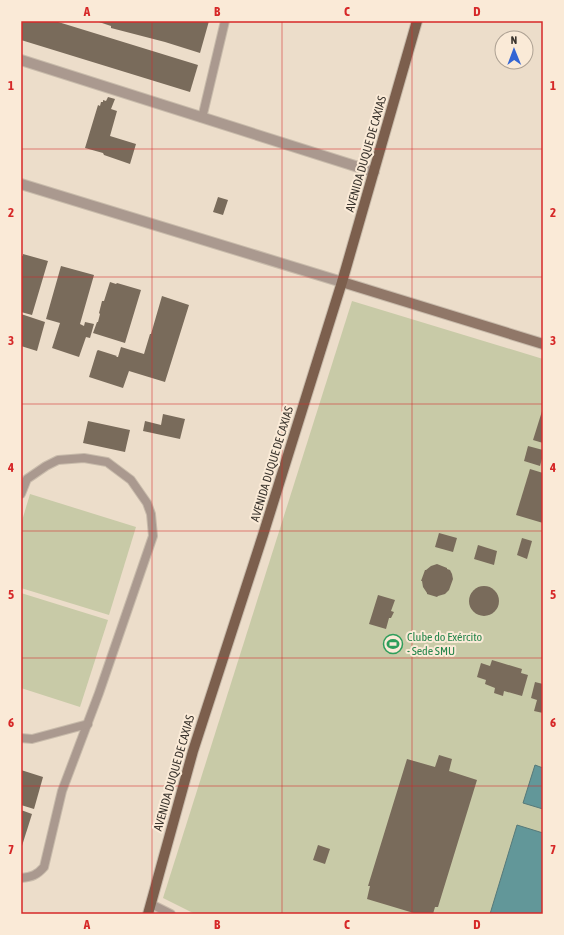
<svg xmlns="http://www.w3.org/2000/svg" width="564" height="935" font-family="'Asap Condensed',sans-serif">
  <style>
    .green { fill: #c8caa7 }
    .water { fill: #629799; stroke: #567979 }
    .building { fill: #796b5b }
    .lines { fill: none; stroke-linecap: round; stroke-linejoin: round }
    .lane-casing { stroke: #c8bbab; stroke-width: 10 }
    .street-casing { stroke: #c8bbab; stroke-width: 12 }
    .secondary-casing { stroke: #c8bbab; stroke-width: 12 }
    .primary-casing { stroke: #c8bbab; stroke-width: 12 }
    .lane { stroke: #aa998f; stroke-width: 8 }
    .street { stroke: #aa998f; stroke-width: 10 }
    .secondary { stroke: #907768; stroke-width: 10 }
    .primary { stroke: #7c5f4d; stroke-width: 10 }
    .grid { fill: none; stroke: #d62828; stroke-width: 1; stroke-opacity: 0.55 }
    .labels { text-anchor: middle; stroke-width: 4; stroke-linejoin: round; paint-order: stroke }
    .street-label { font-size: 12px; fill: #3a342d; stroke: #faead7 }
    .leisure-label { font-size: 12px; fill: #27864d; stroke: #faead7; text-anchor: start }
    .neatline { fill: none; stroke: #d62828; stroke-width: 1.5 }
    .grid-label { font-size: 13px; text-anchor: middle; font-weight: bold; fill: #d62828 }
  </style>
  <rect width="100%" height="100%" fill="#ecddca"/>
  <g class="green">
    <path d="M 352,301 L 543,359 L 543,914 L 195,914 L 163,898 Z"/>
    <path d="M 30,494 L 136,527 L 109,615 L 21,588 L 21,524 Z"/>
    <path d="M 21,593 L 108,620 L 80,707 L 21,688 Z"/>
  </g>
  <g class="water">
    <path d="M 535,765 L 543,768 L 543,809 L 523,803 Z"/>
    <path d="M 517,825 L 543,833 L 543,914 L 490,914 Z"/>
  </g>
  <g class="building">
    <path d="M 21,21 L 55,21 L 198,65 L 190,92 L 21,40 Z"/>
    <path d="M 96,21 L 209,21 L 200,53 L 165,42 L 111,28 L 111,26 Z"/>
    <path d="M 108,97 L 115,99 L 111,109 L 117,111 L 110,136 L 136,144 L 130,164 L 104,155 L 103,153 L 85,148 L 98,105 L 100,106 L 101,102 L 103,102 L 103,100 L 106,101 Z"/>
    <path d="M 218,197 L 228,200 L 223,215 L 213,212 Z"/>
    <path d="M 23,254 L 48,261 L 32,315 L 21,312 L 21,255 L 23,256 Z"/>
    <path d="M 61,266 L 94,275 L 80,324 L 84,326 L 85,322 L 94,324 L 90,338 L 86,337 L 79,357 L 52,348 L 60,323 L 46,319 Z"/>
    <path d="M 110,282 L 116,284 L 117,283 L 141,290 L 125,343 L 93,333 L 97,322 L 98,322 L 100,314 L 99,313 L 102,301 L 104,301 Z"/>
    <path d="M 162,296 L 189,305 L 165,382 L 129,371 L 123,388 L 89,377 L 97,351 L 98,350 L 117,356 L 116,357 L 118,357 L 121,347 L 144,354 L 150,334 L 151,334 Z"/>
    <path d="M 21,314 L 45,322 L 37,351 L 21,346 Z"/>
    <path d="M 543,408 L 543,443 L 533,440 Z"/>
    <path d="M 163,414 L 185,419 L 180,439 L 143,431 L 145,421 L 161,425 Z"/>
    <path d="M 88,421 L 130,430 L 125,452 L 83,443 Z"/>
    <path d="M 528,446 L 543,450 L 543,455 L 540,466 L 524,461 Z"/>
    <path d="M 530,469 L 543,473 L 543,523 L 516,515 Z"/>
    <path d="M 439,533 L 457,538 L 453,552 L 435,547 Z"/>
    <path d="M 522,538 L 532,541 L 527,559 L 517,555 Z"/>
    <path d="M 478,545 L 497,551 L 494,565 L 474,559 Z"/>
    <path d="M 437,564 L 447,568 L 447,569 L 450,570 L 452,574 L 453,579 L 449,590 L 445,594 L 438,596 L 437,597 L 427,594 L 427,593 L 423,587 L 422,581 L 421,581 L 425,570 L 426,570 L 431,566 Z"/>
    <circle cx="484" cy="601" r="15"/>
    <path d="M 378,595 L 395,600 L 391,611 L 394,612 L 391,618 L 389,618 L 386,629 L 369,624 Z"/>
    <path d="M 492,660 L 522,669 L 521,673 L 528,675 L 522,696 L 504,691 L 503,696 L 494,693 L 495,688 L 485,684 L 486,680 L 477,677 L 481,663 L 490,666 Z"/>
    <path d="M 535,682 L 543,684 L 543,713 L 534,711 L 537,700 L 531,698 Z"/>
    <path d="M 439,755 L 452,759 L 449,771 L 477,780 L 438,907 L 435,907 L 433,914 L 417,914 L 367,899 L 370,886 L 368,886 L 407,759 L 435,767 Z"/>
    <path d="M 21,770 L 43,777 L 34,809 L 21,805 Z"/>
    <path d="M 21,810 L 32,814 L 21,849 Z"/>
    <path d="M 318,845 L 330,849 L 325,864 L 313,860 Z"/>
  </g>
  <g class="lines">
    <g class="lane-casing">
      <g id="lane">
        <path d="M 202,118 L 225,21"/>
        <path d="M 21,494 L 27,479 L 46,466 L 58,460 L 84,458 L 107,462 L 131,480 L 147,503 L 151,514 L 153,536 L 99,693 L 62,791 L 44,867 C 37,875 32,877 21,878"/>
        <path d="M 21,738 L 32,739 L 88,724"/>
        <path d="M 151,904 L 171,914"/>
      </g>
    </g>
    <g class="street-casing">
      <g id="street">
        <path d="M 21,60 L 374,172"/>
        <path d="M 21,184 L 342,282"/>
      </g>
    </g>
    <g class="secondary-casing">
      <path id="secondary" d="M 342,282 L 543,344"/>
    </g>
    <g class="primary-casing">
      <path id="primary" d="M 148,914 L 193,751 L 263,535 L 342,282 L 417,21"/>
    </g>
    <use href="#lane" class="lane"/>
    <use href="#street" class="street"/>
    <use href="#secondary" class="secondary"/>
    <use href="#primary" class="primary"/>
  </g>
  <path class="grid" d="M 152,21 L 152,914M 282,21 L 282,914M 412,21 L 412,914M 21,149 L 543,149M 21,277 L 543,277M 21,404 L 543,404M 21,531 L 543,531M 21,658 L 543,658M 21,786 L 543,786"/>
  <defs>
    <g id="stadium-ring" transform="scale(1)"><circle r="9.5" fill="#faead7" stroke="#2e9e5b" stroke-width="1.5"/><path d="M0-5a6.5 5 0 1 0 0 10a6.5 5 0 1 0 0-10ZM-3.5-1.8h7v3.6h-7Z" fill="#2e9e5b"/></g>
  </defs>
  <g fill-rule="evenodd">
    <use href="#stadium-ring" x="393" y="644"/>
  </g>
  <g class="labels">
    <g class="street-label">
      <text transform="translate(366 154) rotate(-74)" y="4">AVENIDA DUQUE DE CAXIAS</text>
      <text transform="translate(272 464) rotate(-73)" y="4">AVENIDA DUQUE DE CAXIAS</text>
      <text transform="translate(174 773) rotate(-74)" y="4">AVENIDA DUQUE DE CAXIAS</text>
    </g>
    <g class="leisure-label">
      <text x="407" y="641">Clube do Exército<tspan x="407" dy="14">- Sede SMU</tspan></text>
    </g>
  </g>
  <rect width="564" height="935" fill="none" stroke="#faead7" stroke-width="44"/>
  <g transform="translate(514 50) rotate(359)"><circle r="19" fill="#faead7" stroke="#ada193"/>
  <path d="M0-3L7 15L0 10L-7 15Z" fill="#3365d4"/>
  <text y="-6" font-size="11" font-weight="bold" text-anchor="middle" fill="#3a342d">N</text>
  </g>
  <rect x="22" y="22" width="520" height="891" class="neatline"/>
  <g class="grid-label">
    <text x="87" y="16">A</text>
    <text x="217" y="16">B</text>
    <text x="347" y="16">C</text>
    <text x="477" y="16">D</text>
    <text x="11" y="90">1</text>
    <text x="553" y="90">1</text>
    <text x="11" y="217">2</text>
    <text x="553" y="217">2</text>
    <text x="11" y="345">3</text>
    <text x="553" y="345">3</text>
    <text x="11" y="472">4</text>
    <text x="553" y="472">4</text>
    <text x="11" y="599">5</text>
    <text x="553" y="599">5</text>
    <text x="11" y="727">6</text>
    <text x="553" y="727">6</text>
    <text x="11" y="854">7</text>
    <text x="553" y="854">7</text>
    <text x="87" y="929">A</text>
    <text x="217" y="929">B</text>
    <text x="347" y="929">C</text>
    <text x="477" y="929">D</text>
  </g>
</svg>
